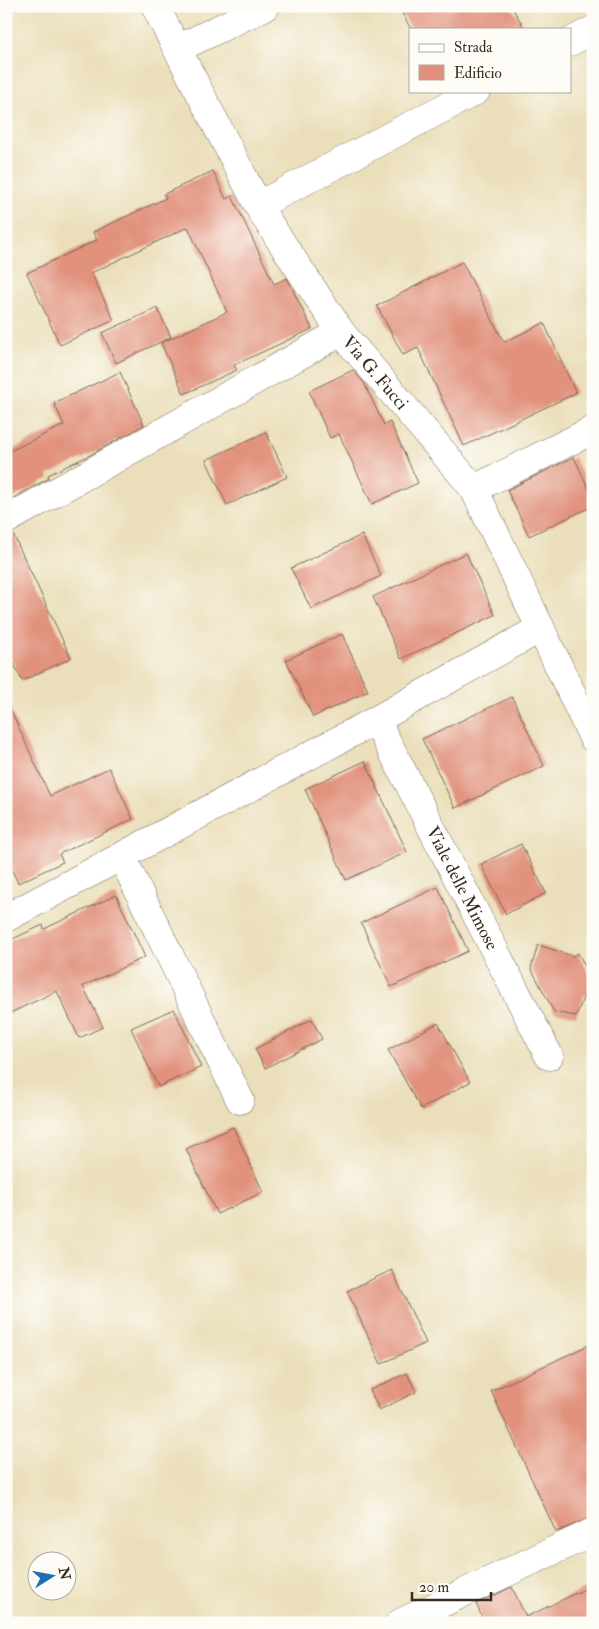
<svg xmlns="http://www.w3.org/2000/svg" width="599" height="1629" font-family="'IM FELL Double Pica',serif">
  <style>
    .building { fill: #e1917b }
    .lines { fill: none; stroke-linecap: round; stroke-linejoin: round }
    .minor-casing { stroke: #796955; stroke-width: 29 }
    .minor { stroke: #fff; stroke-width: 28 }
    .labels { text-anchor: middle; stroke-width: 5; stroke-linejoin: round; paint-order: stroke }
    .street-label { font-size: 18px; fill: #3b2a1e; stroke: #fdfcf7 }
  </style>
  <rect width="100%" height="100%" fill="#fdfcf7"/>
  <filter id="ink" filterUnits="userSpaceOnUse"><feTurbulence type="fractalNoise" baseFrequency=".02" numOctaves="2"/><feDisplacementMap in="SourceGraphic" scale="10" xChannelSelector="R" yChannelSelector="G"/><feConvolveMatrix kernelMatrix="1 2 1 2 8 2 1 2 1" color-interpolation-filters="sRGB"/></filter>
  <filter id="wash" filterUnits="userSpaceOnUse"><feTurbulence type="fractalNoise" baseFrequency=".0096" numOctaves="4" result="noise"/><feDisplacementMap in="SourceGraphic" scale="20" xChannelSelector="R" yChannelSelector="G"/><feGaussianBlur stdDeviation="1.12" result="paint"/><feColorMatrix in="noise" values="0 0 0 0 0 0 0 0 0 0 0 0 0 0 0 0 0 1.4 0 .05"/><feComposite in="paint" operator="in"/></filter>
  <g filter="url(#wash)">
    <rect width="100%" height="100%" fill="#ebdfbb"/>
    <g id="blocks">
      <g class="building">
        <path d="M 398,6 L 511,6 L 525,29 L 411,29 Z"/>
        <path d="M 213,171 L 226,199 L 232,196 L 274,284 L 287,278 L 312,329 L 234,365 L 237,370 L 184,394 L 161,343 L 227,312 L 188,227 L 91,273 L 114,320 L 60,345 L 27,273 L 97,240 L 93,232 L 166,198 L 164,194 Z"/>
        <path d="M 462,262 L 504,342 L 544,323 L 576,393 L 464,446 L 418,348 L 403,355 L 377,306 Z"/>
        <path d="M 157,308 L 171,337 L 116,363 L 102,333 Z"/>
        <path d="M 353,370 L 364,383 L 384,425 L 390,422 L 418,483 L 372,504 L 339,434 L 330,438 L 309,391 Z"/>
        <path d="M 120,372 L 144,425 L 90,455 L 48,475 L 49,478 L 6,502 L 6,453 L 64,425 L 54,403 Z"/>
        <path d="M 266,432 L 287,477 L 227,505 L 206,460 Z"/>
        <path d="M 574,457 L 593,498 L 593,506 L 529,536 L 507,490 Z"/>
        <path d="M 13,534 L 71,658 L 22,681 L 6,647 L 6,536 Z"/>
        <path d="M 362,535 L 381,576 L 311,609 L 291,568 Z"/>
        <path d="M 466,553 L 495,615 L 401,659 L 373,597 Z"/>
        <path d="M 342,634 L 368,691 L 313,717 L 286,660 Z"/>
        <path d="M 512,697 L 544,766 L 455,808 L 422,739 Z"/>
        <path d="M 6,700 L 50,796 L 109,768 L 133,819 L 59,854 L 63,862 L 18,883 L 6,858 Z"/>
        <path d="M 365,761 L 407,852 L 346,880 L 305,789 Z"/>
        <path d="M 521,844 L 546,893 L 506,914 L 481,864 Z"/>
        <path d="M 438,887 L 468,951 L 391,987 L 361,923 Z"/>
        <path d="M 116,895 L 145,957 L 83,986 L 103,1027 L 79,1038 L 57,991 L 6,1015 L 6,942 L 43,925 L 44,929 Z"/>
        <path d="M 538,945 L 573,956 L 578,953 L 593,981 L 593,991 L 584,996 L 576,1016 L 554,1012 L 531,968 Z"/>
        <path d="M 174,1009 L 201,1067 L 158,1087 L 131,1028 Z"/>
        <path d="M 312,1019 L 322,1039 L 265,1068 L 255,1049 Z"/>
        <path d="M 438,1023 L 470,1082 L 421,1109 L 388,1050 Z"/>
        <path d="M 233,1127 L 263,1192 L 217,1214 L 186,1149 Z"/>
        <path d="M 392,1270 L 426,1343 L 381,1364 L 347,1291 Z"/>
        <path d="M 593,1343 L 593,1517 L 556,1532 L 491,1391 Z"/>
        <path d="M 407,1373 L 416,1392 L 379,1410 L 370,1390 Z"/>
        <path d="M 593,1585 L 593,1623 L 485,1623 L 476,1604 L 512,1587 L 526,1617 Z"/>
      </g>
    </g>
  </g>
  <g filter="url(#ink)">
    <use href="#blocks" fill-opacity="0" stroke="#796955" stroke-width="1"/>
    <g class="lines">
      <g class="minor-casing">
        <g id="minor">
          <path id="s1" d="M 155,6 L 262,213 L 341,332 L 474,489 L 593,738"/>
          <path d="M 570,42 L 593,30"/>
          <path d="M 177,49 L 266,6"/>
          <path d="M 259,205 L 476,91"/>
          <path d="M 474,489 L 593,430"/>
          <path d="M 6,520 L 341,332"/>
          <path id="s2" d="M 376,720 L 549,1056"/>
          <path d="M 122,857 L 240,1100"/>
          <path d="M 6,918 L 376,720 L 541,628"/>
          <path d="M 400,1623 L 593,1532"/>
        </g>
      </g>
      <use href="#minor" class="minor"/>
    </g>
  </g>
  <g class="labels">
    <g class="street-label">
      <text dy="6" stroke="none"><textPath href="#s1" startOffset="429">Via G. Fucci</textPath></text>
      <text dy="6" stroke="none"><textPath href="#s2" startOffset="189">Viale delle Mimose</textPath></text>
    </g>
  </g>
  <rect width="599" height="1629" fill="none" stroke="#fdfcf7" stroke-width="25"/>
  <rect x="409" y="28" width="162" height="65" fill="#fdfcf7" stroke="#afa8a0"/>
  <rect x="419" y="44" width="25" height="8" fill="#ffffff" stroke="#afa8a0"/>
  <text x="454" y="52" font-size="15" fill="#3b2a1e">Strada</text>
  <rect x="419" y="65" width="25" height="15" fill="#e1917b" stroke="#afa8a0"/>
  <text x="454" y="78" font-size="15" fill="#3b2a1e">Edificio</text>
  <g transform="translate(52 1576) rotate(79)"><circle r="24" fill="#fdfcf7" stroke="#afa8a0"/>
  <path d="M0-4L9 19L0 12L-9 19Z" fill="#1f6fb2"/>
  <text y="-8" font-size="14" font-weight="bold" text-anchor="middle" fill="#3b2a1e">N</text>
  </g>
  <path d="M412 1592v8h79v-8" fill="none" stroke="#3b2a1e" stroke-width="2.5"/>
  <text x="419" y="1592" font-size="15" fill="#3b2a1e" stroke="#fdfcf7" stroke-width="4" paint-order="stroke">20 m</text>
</svg>
